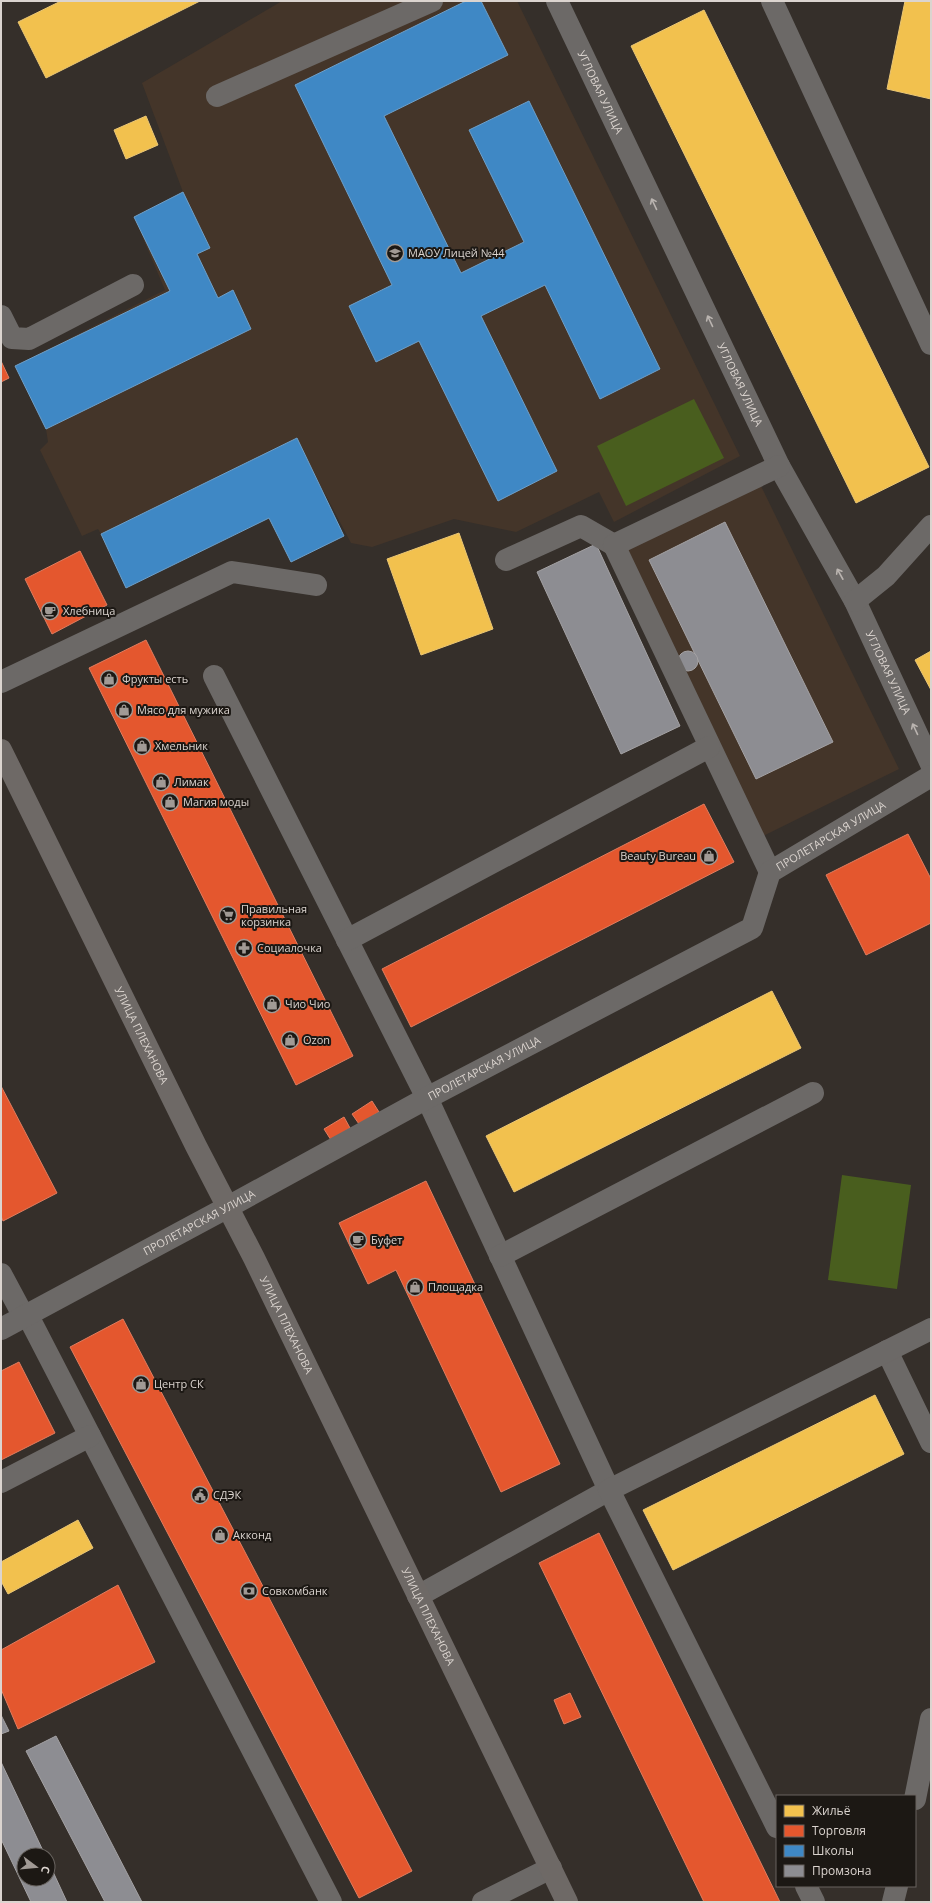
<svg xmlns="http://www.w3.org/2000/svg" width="932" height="1903" font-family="'Open Sans',sans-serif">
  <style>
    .built { fill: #443529 }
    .green { fill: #495e1e }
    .homes { fill: #f2c14e; stroke: #ebc775 }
    .shops { fill: #e4572e; stroke: #e17c5e }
    .schools { fill: #3f88c5; stroke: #6e9fc8 }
    .industry { fill: #8d8d92; stroke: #a4a2a4 }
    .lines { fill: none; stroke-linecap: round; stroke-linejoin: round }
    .minor { stroke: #6c6967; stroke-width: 22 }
    .major { stroke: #6e6966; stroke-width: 22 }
    .oneway { stroke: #bab4b0 }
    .labels { text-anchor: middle; stroke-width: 4; stroke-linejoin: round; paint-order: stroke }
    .street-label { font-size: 11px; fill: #dbd4cf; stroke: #1c1814 }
    .poi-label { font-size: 11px; fill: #dbd4cf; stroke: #1c1814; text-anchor: start }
  </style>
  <rect width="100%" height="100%" fill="#352f2a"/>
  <g class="built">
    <path d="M 282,1 L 517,1 L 740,456 L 614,522 L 599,492 L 516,532 L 454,519 L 372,547 L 351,543 L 296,439 L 101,534 L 98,529 L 82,536 L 40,450 L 48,442 L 46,429 L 15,366 L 165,290 L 134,217 L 183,192 L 142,83 Z"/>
    <path d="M 760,484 L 899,769 L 761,837 L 622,553 Z"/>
  </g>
  <g class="green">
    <path d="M 694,399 L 724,458 L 626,506 L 597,446 Z"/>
    <path d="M 842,1175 L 911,1185 L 897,1289 L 828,1280 Z"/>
  </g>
  <g class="homes">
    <path d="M 61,1 L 200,1 L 46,78 L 18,22 Z"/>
    <path d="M 905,1 L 931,1 L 931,99 L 887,89 Z"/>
    <path d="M 704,10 L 929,467 L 856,503 L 631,46 Z"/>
    <path d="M 146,116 L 158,145 L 126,159 L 114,130 Z"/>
    <path d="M 459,533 L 493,629 L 421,655 L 387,559 Z"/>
    <path d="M 931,651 L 931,690 L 915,660 Z"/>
    <path d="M 772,991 L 801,1048 L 514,1192 L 486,1136 Z"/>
    <path d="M 875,1395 L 904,1454 L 673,1570 L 643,1510 Z"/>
    <path d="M 78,1520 L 93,1548 L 8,1594 L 1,1581 L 1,1562 Z"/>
  </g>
  <g class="shops">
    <path d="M 1,361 L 9,378 L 1,382 Z"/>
    <path d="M 80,551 L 107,605 L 52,634 L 25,579 Z"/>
    <path d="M 146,640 L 353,1056 L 296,1085 L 89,668 Z"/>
    <path d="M 704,804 L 734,862 L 411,1027 L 382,969 Z"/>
    <path d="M 908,834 L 931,879 L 931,923 L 866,955 L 826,875 Z"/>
    <path d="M 1,1086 L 57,1193 L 3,1221 L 1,1216 Z"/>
    <path d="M 372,1101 L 379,1112 L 359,1124 L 352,1114 Z"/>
    <path d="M 344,1117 L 350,1128 L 331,1140 L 324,1129 Z"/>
    <path d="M 426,1181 L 560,1464 L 501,1492 L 396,1270 L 368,1284 L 339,1223 Z"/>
    <path d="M 123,1319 L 412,1871 L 359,1898 L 70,1347 Z"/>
    <path d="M 19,1362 L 55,1433 L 1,1460 L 1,1371 Z"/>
    <path d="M 599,1533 L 780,1902 L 704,1902 L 539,1563 Z"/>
    <path d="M 118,1585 L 155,1662 L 18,1729 L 1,1689 L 1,1650 Z"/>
    <path d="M 570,1693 L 581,1717 L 564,1724 L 554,1700 Z"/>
  </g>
  <g class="schools">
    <path d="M 466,1 L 481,1 L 508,55 L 384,116 L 461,273 L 524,242 L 469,130 L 529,101 L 660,369 L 600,399 L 545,285 L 481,316 L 557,471 L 498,501 L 419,341 L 376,362 L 349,306 L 392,285 L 295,85 Z"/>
    <path d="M 183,192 L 210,248 L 197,254 L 218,298 L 233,290 L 251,329 L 46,429 L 15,366 L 170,291 L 134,217 Z"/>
    <path d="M 297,438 L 344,536 L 291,562 L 269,518 L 126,588 L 101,534 Z"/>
  </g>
  <g class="industry">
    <path d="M 725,522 L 833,742 L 756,779 L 649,560 Z"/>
    <path d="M 596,544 L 680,726 L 621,754 L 537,572 Z"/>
    <circle cx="688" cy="661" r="10"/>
    <path d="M 1,1715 L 9,1731 L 1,1734 Z"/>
    <path d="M 56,1736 L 142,1902 L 105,1902 L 26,1751 Z"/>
    <path d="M 1,1762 L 45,1855 L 24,1855 L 24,1879 L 48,1879 L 48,1861 L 67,1902 L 31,1902 L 1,1839 Z"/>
  </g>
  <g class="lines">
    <g class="minor">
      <path id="s1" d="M 557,1 L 779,466 L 855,601 L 931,764"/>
      <path d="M 772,1 L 931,344"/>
      <path d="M 217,96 L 432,1"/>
      <path d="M 1,316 L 12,338 L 29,339 L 133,285"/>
      <path d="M 506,560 L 581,526 L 614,545"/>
      <path d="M 855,601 L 886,576 L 931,526"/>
      <path d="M 214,676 L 427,1098 L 609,1490 L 418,1596"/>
      <path d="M 1,682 L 232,572 L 316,585"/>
      <path d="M 770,872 L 614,545 L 779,466"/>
      <path d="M 347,940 L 709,747"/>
      <path d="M 500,1256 L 813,1093"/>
      <path d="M 1,1274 L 24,1317"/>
      <path d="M 27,1314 L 331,1902"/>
      <path id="s2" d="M 1,1329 L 228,1207 L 427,1098 L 752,928 L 770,872 L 931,776"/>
      <path d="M 887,1351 L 931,1442"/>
      <path d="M 1,1482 L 90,1436"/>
      <path d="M 915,1799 L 931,1719"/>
      <path d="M 777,1827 L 609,1490 L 931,1329"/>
      <path d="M 806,1886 L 814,1902"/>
      <path d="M 483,1902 L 551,1868"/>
      <path d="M 893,1902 L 897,1886"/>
    </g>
    <path class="major" id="s3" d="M 1,750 L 196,1146 L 254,1258 L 567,1902"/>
  </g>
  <defs><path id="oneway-shaft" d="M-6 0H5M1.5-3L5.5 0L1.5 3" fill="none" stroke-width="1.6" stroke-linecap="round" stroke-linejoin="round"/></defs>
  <g class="oneway">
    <use href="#oneway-shaft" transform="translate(654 204) rotate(-115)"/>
    <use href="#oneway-shaft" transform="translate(710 321) rotate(-115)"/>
    <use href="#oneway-shaft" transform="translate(840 574) rotate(-119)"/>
    <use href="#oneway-shaft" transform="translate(915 729) rotate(-115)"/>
  </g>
  <defs>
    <g id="school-ring" transform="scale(0.9)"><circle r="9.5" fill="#1c1814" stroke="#a19a95" stroke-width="1.5"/><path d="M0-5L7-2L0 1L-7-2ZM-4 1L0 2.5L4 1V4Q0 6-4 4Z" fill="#a19a95"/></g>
    <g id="cafe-ring" transform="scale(0.9)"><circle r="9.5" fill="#1c1814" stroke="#a19a95" stroke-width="1.5"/><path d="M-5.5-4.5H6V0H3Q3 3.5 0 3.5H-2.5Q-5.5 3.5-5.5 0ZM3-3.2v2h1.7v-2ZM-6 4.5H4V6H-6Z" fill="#a19a95"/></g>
    <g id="shop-ring" transform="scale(0.9)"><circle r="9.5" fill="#1c1814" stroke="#a19a95" stroke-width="1.5"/><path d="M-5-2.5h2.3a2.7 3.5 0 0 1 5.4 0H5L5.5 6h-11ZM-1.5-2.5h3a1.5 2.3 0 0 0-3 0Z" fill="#a19a95"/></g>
    <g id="supermarket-ring" transform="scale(0.9)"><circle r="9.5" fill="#1c1814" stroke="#a19a95" stroke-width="1.5"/><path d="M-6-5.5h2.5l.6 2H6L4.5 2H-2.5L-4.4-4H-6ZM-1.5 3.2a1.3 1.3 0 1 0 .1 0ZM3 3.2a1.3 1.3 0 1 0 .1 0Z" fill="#a19a95"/></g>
    <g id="pharmacy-ring" transform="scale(0.9)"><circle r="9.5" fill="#1c1814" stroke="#a19a95" stroke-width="1.5"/><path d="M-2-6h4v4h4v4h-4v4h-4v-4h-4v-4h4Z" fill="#a19a95"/></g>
    <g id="civic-ring" transform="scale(0.9)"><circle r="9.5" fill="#1c1814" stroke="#a19a95" stroke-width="1.5"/><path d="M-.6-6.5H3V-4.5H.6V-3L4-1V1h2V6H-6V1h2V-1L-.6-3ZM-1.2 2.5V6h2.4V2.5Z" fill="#a19a95"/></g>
    <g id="bank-ring" transform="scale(0.9)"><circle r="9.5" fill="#1c1814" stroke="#a19a95" stroke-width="1.5"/><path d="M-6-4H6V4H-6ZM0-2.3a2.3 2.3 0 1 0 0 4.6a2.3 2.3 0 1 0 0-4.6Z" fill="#a19a95"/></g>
  </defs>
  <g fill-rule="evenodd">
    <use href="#school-ring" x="395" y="253"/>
    <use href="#cafe-ring" x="50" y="611"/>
    <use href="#shop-ring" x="109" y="679"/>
    <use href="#shop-ring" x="124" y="710"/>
    <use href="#shop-ring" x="142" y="746"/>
    <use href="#shop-ring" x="161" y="782"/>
    <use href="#shop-ring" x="170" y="802"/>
    <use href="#shop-ring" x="709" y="856"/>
    <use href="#supermarket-ring" x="228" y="915"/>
    <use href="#pharmacy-ring" x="244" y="948"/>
    <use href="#shop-ring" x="272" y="1004"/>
    <use href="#shop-ring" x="290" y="1040"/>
    <use href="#cafe-ring" x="358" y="1240"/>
    <use href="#shop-ring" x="415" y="1287"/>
    <use href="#shop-ring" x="141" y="1384"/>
    <use href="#civic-ring" x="200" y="1495"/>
    <use href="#shop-ring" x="220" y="1535"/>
    <use href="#bank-ring" x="249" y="1591"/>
  </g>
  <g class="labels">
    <g class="street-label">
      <text dy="4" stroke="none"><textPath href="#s1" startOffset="101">УГЛОВАЯ УЛИЦА</textPath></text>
      <text dy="4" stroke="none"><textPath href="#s1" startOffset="425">УГЛОВАЯ УЛИЦА</textPath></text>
      <text dy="4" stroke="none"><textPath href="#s1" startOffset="749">УГЛОВАЯ УЛИЦА</textPath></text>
      <text dy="4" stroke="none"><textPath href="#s2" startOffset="981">ПРОЛЕТАРСКАЯ УЛИЦА</textPath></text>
      <text dy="4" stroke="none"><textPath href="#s3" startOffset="318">УЛИЦА ПЛЕХАНОВА</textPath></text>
      <text dy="4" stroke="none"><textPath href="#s2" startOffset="549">ПРОЛЕТАРСКАЯ УЛИЦА</textPath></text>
      <text dy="4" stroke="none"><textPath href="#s2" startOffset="225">ПРОЛЕТАРСКАЯ УЛИЦА</textPath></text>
      <text dy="4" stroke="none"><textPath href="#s3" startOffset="642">УЛИЦА ПЛЕХАНОВА</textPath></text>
      <text dy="4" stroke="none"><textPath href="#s3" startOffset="966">УЛИЦА ПЛЕХАНОВА</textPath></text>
    </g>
    <g class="poi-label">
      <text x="408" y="257">МАОУ Лицей №44</text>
      <text x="63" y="615">Хлебница</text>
      <text x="122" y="683">Фрукты есть</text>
      <text x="137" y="714">Мясо для мужика</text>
      <text x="155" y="750">Хмельник</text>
      <text x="174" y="786">Лимак</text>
      <text x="183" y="806">Магия моды</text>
      <text x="696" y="860" text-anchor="end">Beauty Bureau</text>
      <text x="241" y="913">Правильная<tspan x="241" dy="13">корзинка</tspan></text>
      <text x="257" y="952">Социалочка</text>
      <text x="285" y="1008">Чио Чио</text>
      <text x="303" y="1044">Ozon</text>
      <text x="371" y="1244">Буфет</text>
      <text x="428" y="1291">Площадка</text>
      <text x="154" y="1388">Центр СК</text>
      <text x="213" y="1499">СДЭК</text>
      <text x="233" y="1539">Акконд</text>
      <text x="262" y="1595">Совкомбанк</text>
    </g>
  </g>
  <rect width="932" height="1903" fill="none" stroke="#dbd4cf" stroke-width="4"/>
  <rect x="776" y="1795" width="140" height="92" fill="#1c1814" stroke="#68635f"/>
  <rect x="784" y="1805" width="20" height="12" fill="#f2c14e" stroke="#68635f"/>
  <text x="812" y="1815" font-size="12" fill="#dbd4cf">Жильё</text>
  <rect x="784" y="1825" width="20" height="12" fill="#e4572e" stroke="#68635f"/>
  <text x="812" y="1835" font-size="12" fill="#dbd4cf">Торговля</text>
  <rect x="784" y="1845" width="20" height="12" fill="#3f88c5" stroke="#68635f"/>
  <text x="812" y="1855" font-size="12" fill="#dbd4cf">Школы</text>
  <rect x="784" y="1865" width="20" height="12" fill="#8d8d92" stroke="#68635f"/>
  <text x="812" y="1875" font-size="12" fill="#dbd4cf">Промзона</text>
  <g transform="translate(36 1867) rotate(106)"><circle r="19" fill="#1c1814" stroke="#68635f"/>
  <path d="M0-3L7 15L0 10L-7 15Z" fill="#a19a95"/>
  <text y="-6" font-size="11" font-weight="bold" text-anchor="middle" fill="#dbd4cf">С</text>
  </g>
</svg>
